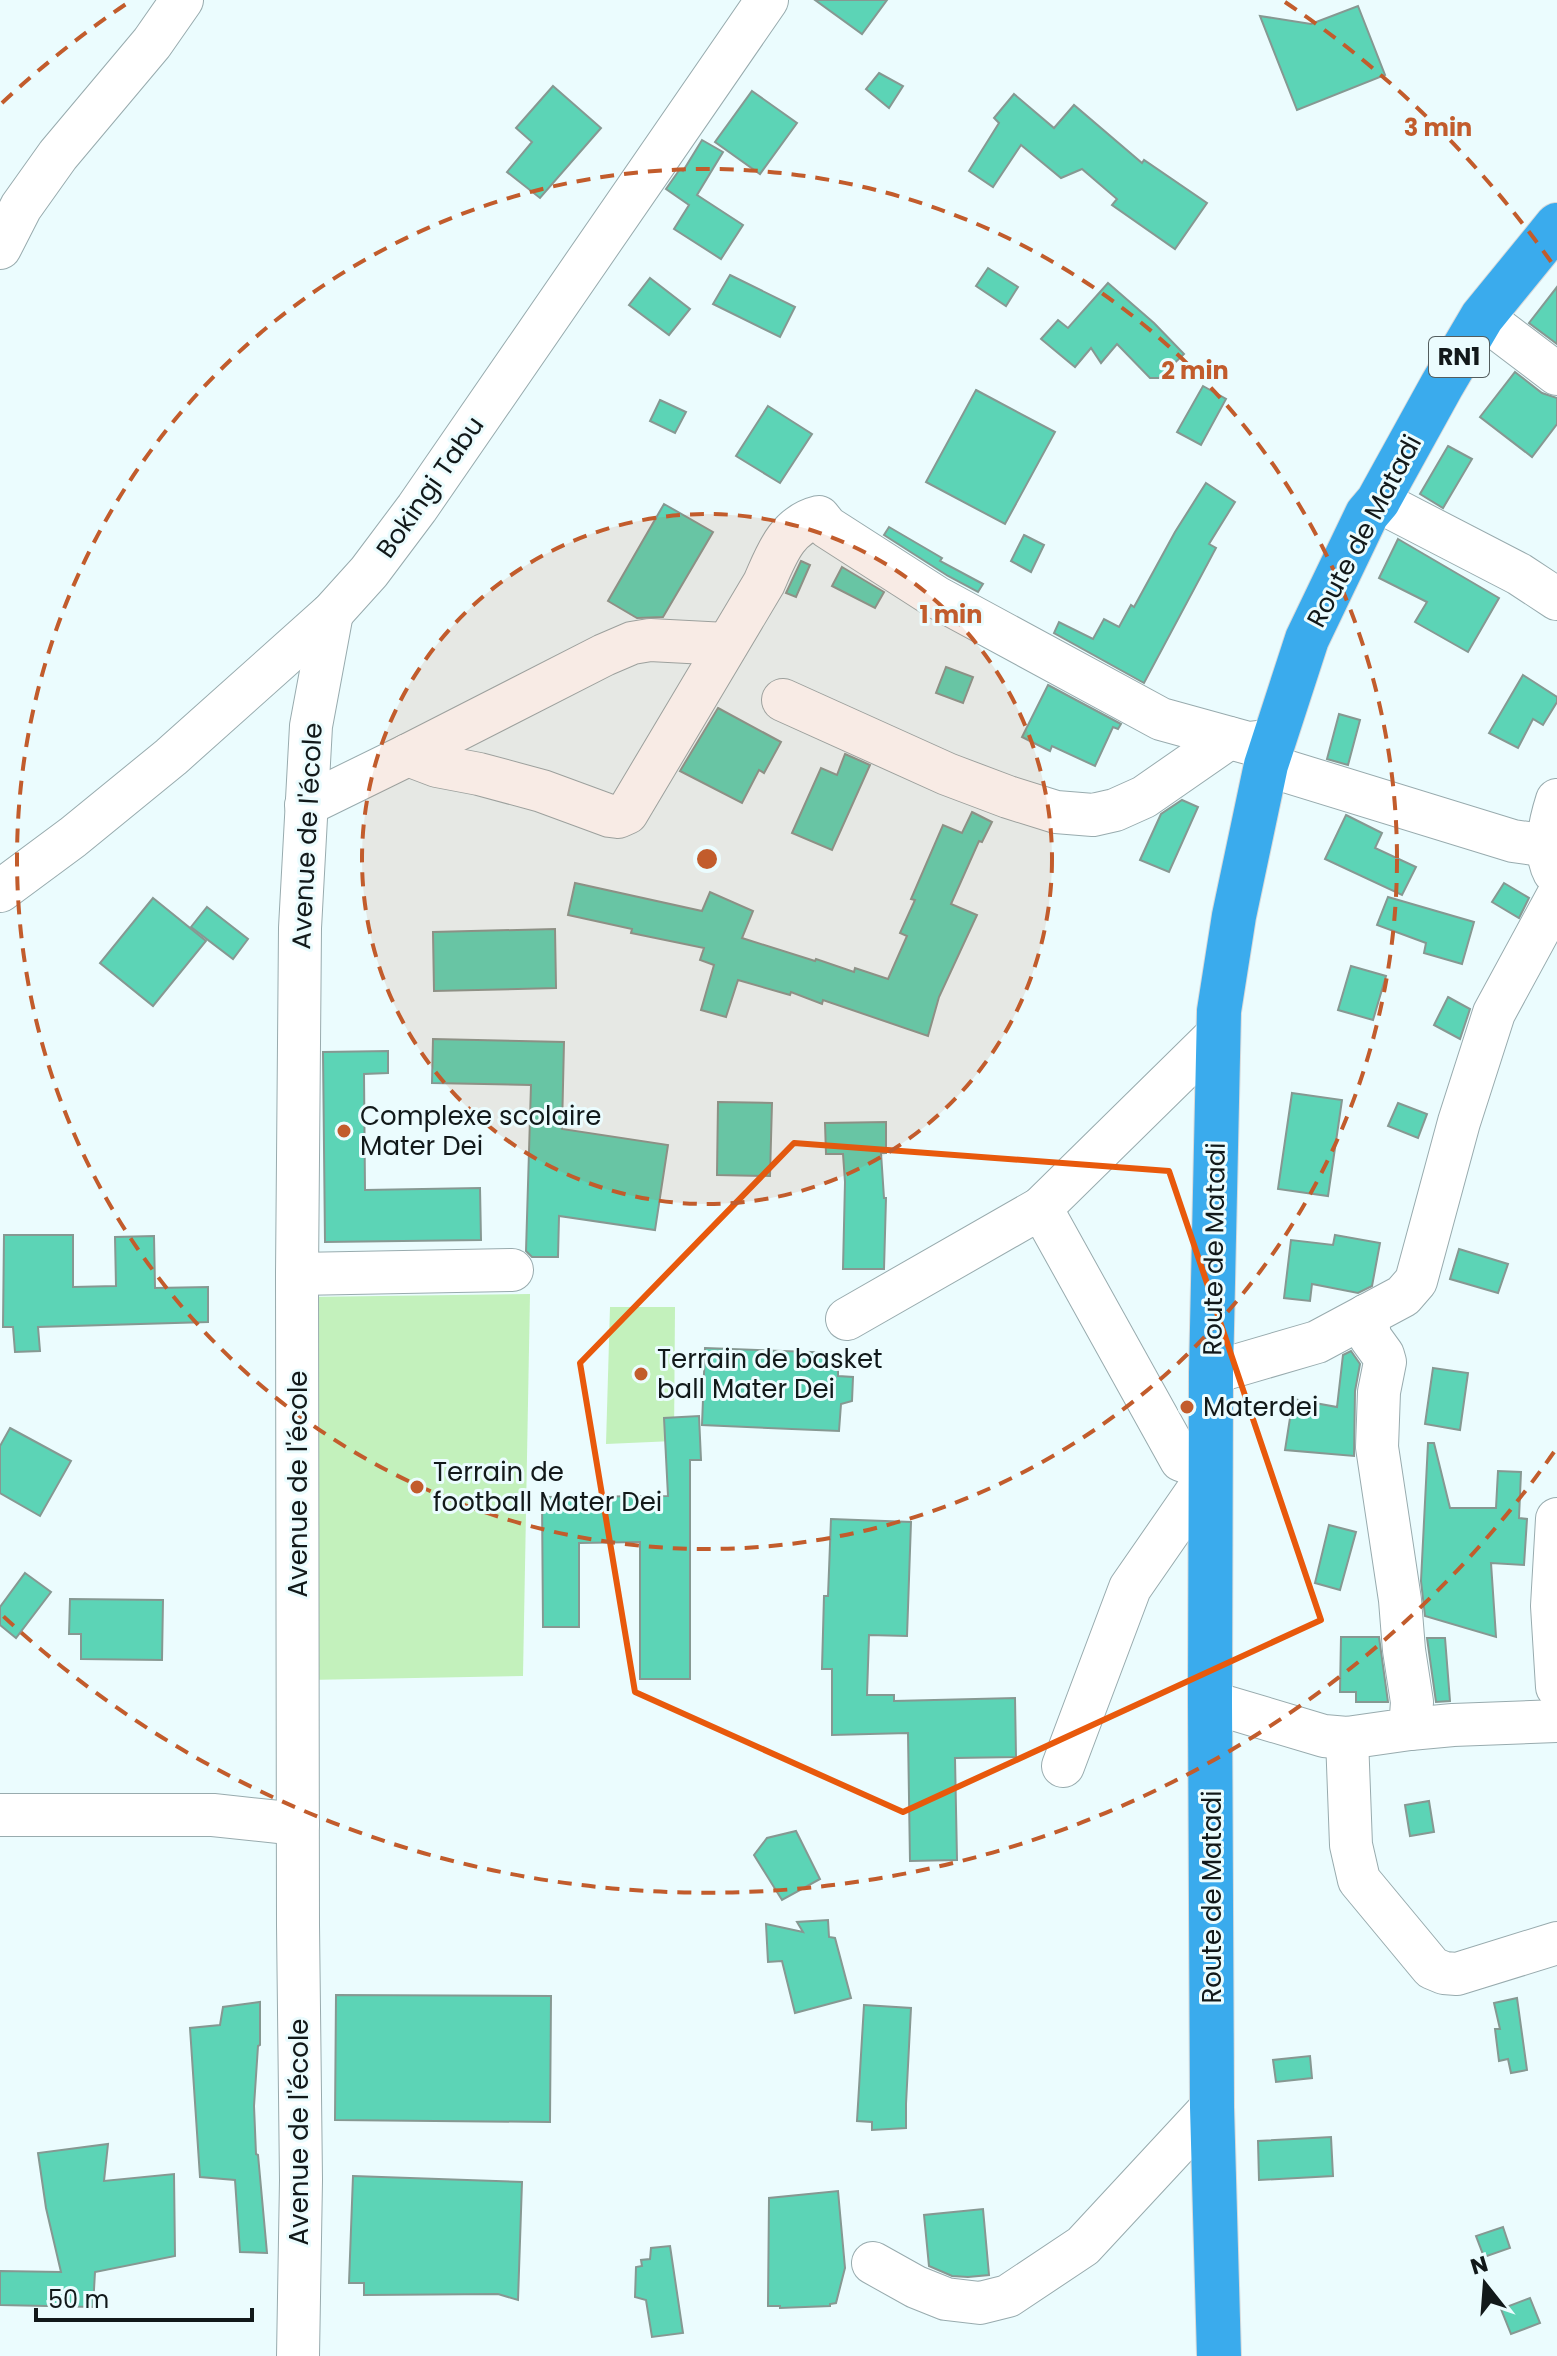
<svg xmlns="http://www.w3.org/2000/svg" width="1557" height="2356" font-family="Poppins,sans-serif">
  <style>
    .green { fill: #c3f1bc }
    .building { fill: #5cd4b6; stroke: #869892; stroke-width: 2 }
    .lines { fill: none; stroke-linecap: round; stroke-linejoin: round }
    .minor-casing { stroke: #98abae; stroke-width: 44 }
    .highway-casing { stroke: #d9dada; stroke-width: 46 }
    .minor { stroke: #fff; stroke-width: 42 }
    .highway { stroke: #3aabed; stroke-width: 44 }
    .marked { fill: none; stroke: #e8590c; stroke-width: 6; stroke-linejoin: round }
    .ring { fill: none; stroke: #c25c2c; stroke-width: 4; stroke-dasharray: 14 10 }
    .poi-dot { fill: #c25c2c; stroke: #ebfcfe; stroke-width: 3 }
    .labels { text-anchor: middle; stroke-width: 6; stroke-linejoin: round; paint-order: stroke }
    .shield { fill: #ebfcfe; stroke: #535d5e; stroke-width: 2 }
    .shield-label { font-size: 24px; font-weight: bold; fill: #12191a }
    .street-label { font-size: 26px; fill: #12191a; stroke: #ebfcfe }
    .poi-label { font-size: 26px; fill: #12191a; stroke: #ebfcfe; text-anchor: start }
    .centre { fill: #c25c2c; stroke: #ebfcfe; stroke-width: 4 }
    .ring-label { font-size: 24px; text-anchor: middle; font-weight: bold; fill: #c25c2c; stroke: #ebfcfe; stroke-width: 6; stroke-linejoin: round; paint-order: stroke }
  </style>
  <rect width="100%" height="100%" fill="#ebfcfe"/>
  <g class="green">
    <path d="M 530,1294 L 523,1676 L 307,1680 L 307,1297 Z"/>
    <path d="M 610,1307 L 675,1307 L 674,1441 L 606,1444 Z"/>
  </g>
  <g class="building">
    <path d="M 815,0 L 887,0 L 862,34 Z"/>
    <path d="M 1358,6 L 1385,75 L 1297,110 L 1260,16 L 1311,24 Z"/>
    <path d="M 879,73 L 903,86 L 889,108 L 866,89 Z"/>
    <path d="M 553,86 L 601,128 L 540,198 L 507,172 L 532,142 L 516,128 Z"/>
    <path d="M 752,91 L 797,123 L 760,174 L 715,142 Z"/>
    <path d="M 1014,94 L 1054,128 L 1074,105 L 1142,163 L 1144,160 L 1207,203 L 1175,249 L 1112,205 L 1117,199 L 1082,169 L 1061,178 L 1021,145 L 993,187 L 969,171 L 999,123 L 994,118 Z"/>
    <path d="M 702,140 L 723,152 L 697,195 L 743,225 L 721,259 L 674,229 L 689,205 L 666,189 L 680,169 L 683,171 Z"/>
    <path d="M 988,268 L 1018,287 L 1006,306 L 976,286 Z"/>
    <path d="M 730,275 L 795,307 L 780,337 L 713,304 Z"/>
    <path d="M 650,278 L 690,309 L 669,335 L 629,305 Z"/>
    <path d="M 1108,283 L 1154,323 L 1184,354 L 1159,378 L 1150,378 L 1117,344 L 1101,363 L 1091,348 L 1075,367 L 1041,339 L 1058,320 L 1068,328 Z"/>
    <path d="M 1557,287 L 1557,344 L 1529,323 Z"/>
    <path d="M 1515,372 L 1542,393 L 1557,398 L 1557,424 L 1532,457 L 1480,417 Z"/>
    <path d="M 1203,386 L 1226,399 L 1201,445 L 1177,432 Z"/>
    <path d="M 976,390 L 1055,432 L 1005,524 L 926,482 Z"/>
    <path d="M 660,400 L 686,412 L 675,433 L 650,421 Z"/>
    <path d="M 768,406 L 812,434 L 780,483 L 736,456 Z"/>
    <path d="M 1448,446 L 1472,459 L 1443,508 L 1420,494 Z"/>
    <path d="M 1206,483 L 1235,502 L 1209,544 L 1216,548 L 1144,683 L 1054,633 L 1059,622 L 1093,639 L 1104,619 L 1119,627 L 1131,605 L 1134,607 L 1175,532 Z"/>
    <path d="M 664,504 L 713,532 L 663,617 L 637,618 L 608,601 Z"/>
    <path d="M 889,527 L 942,558 L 940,561 L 983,584 L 978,592 L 948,576 L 884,535 Z"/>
    <path d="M 1024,535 L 1044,545 L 1031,572 L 1011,561 Z"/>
    <path d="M 1398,539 L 1499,598 L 1468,652 L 1415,622 L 1427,602 L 1379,578 Z"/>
    <path d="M 801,561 L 810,565 L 796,597 L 786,593 Z"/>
    <path d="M 842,567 L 884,592 L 875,608 L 832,586 Z"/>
    <path d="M 946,667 L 973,677 L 963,703 L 936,693 Z"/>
    <path d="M 1523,675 L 1557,697 L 1557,702 L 1543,725 L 1533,719 L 1518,748 L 1489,733 Z"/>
    <path d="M 1048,685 L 1121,724 L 1118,729 L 1113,727 L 1095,766 L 1052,746 L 1050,751 L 1022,737 Z"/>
    <path d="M 718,708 L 781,742 L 764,773 L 759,770 L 742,803 L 680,771 Z"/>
    <path d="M 1339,714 L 1360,720 L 1348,765 L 1327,759 Z"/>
    <path d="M 845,754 L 870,765 L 832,850 L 792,833 L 821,768 L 837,775 Z"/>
    <path d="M 1182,800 L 1198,807 L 1169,872 L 1140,860 L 1161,814 Z"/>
    <path d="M 972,812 L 992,822 L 982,842 L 979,841 L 951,904 L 977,915 L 939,997 L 928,1036 L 823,1000 L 822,1004 L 791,992 L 790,995 L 738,980 L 726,1017 L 701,1010 L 714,965 L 700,960 L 704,948 L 631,933 L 632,929 L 568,915 L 575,883 L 702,911 L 710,892 L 753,911 L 742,938 L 815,961 L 816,959 L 854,972 L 855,968 L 888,979 L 907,936 L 900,933 L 915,900 L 911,899 L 943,825 L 962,833 Z"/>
    <path d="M 1346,815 L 1382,833 L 1375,848 L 1416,867 L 1402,895 L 1325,859 Z"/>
    <path d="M 1504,883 L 1529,898 L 1519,918 L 1492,902 Z"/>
    <path d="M 1388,897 L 1474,922 L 1462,964 L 1424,953 L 1426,943 L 1377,925 Z"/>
    <path d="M 153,898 L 206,941 L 153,1006 L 100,963 Z"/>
    <path d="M 207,907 L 248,939 L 233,959 L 191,927 Z"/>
    <path d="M 555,929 L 556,988 L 434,991 L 433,932 Z"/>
    <path d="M 1351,966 L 1386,976 L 1373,1020 L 1338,1010 Z"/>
    <path d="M 1448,997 L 1470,1009 L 1460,1039 L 1434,1025 Z"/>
    <path d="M 433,1039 L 564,1042 L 562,1129 L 668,1145 L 655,1230 L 559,1216 L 558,1257 L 532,1257 L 526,1251 L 531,1085 L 432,1083 Z"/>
    <path d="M 388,1051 L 388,1073 L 364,1074 L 365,1190 L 480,1188 L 481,1240 L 325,1242 L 323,1052 Z"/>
    <path d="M 1292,1093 L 1342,1100 L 1328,1196 L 1278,1189 Z"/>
    <path d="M 718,1102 L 772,1103 L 770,1176 L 717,1175 Z"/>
    <path d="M 1398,1103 L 1427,1114 L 1418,1138 L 1388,1126 Z"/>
    <path d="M 886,1122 L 886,1153 L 881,1153 L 884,1198 L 886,1198 L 884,1269 L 843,1269 L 845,1182 L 843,1154 L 826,1154 L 825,1123 Z"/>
    <path d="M 4,1235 L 73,1235 L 73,1287 L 116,1286 L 115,1237 L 154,1236 L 155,1288 L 208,1287 L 208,1322 L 38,1327 L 40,1351 L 15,1352 L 13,1327 L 3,1327 Z"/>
    <path d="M 1335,1235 L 1380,1243 L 1372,1286 L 1358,1293 L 1312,1284 L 1310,1301 L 1284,1298 L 1291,1240 L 1333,1245 Z"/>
    <path d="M 1459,1249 L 1508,1264 L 1498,1293 L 1450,1279 Z"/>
    <path d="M 705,1348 L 838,1353 L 838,1376 L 853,1377 L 852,1401 L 841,1404 L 839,1431 L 702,1425 Z"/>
    <path d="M 1351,1351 L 1360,1364 L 1355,1391 L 1354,1456 L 1285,1450 L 1293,1399 L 1337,1407 L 1343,1355 Z"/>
    <path d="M 1433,1368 L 1468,1373 L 1460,1430 L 1425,1424 Z"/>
    <path d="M 699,1416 L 701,1460 L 690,1460 L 690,1679 L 640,1679 L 640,1542 L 579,1543 L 579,1627 L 543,1627 L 542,1497 L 668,1496 L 664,1418 Z"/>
    <path d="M 10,1428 L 71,1461 L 40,1516 L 0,1493 L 0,1446 Z"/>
    <path d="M 1428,1443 L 1434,1443 L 1450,1508 L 1496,1508 L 1498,1471 L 1521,1472 L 1519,1518 L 1527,1519 L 1524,1565 L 1491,1563 L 1496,1637 L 1425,1616 L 1421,1581 Z"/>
    <path d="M 831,1519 L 911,1522 L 907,1636 L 869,1635 L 867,1695 L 894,1695 L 894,1701 L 1015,1698 L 1016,1757 L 955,1758 L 957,1860 L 910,1861 L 908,1733 L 832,1735 L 832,1669 L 822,1669 L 824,1596 L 828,1596 Z"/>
    <path d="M 1329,1525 L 1356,1532 L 1340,1590 L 1315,1583 Z"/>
    <path d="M 25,1573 L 51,1592 L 16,1638 L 0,1625 L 0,1607 Z"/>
    <path d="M 70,1599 L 163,1600 L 162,1660 L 81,1659 L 81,1634 L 69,1634 Z"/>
    <path d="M 1341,1637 L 1379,1637 L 1388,1702 L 1356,1702 L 1356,1692 L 1340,1692 Z"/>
    <path d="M 1427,1638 L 1445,1638 L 1450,1701 L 1436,1702 Z"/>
    <path d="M 1429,1801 L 1434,1832 L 1410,1836 L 1405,1805 Z"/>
    <path d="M 796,1831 L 820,1879 L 782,1900 L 754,1855 L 767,1838 Z"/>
    <path d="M 828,1920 L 829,1937 L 835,1938 L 851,1998 L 795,2013 L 782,1961 L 768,1962 L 766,1924 L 803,1932 L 797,1922 Z"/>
    <path d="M 336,1995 L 551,1996 L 550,2122 L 335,2120 Z"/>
    <path d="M 1517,1998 L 1527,2070 L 1511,2073 L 1508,2059 L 1499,2061 L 1495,2029 L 1500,2029 L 1494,2003 Z"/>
    <path d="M 260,2002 L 260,2045 L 258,2046 L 254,2106 L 256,2154 L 258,2155 L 267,2253 L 240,2252 L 235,2180 L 200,2177 L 190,2028 L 220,2025 L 223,2007 Z"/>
    <path d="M 864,2005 L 911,2008 L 906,2104 L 906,2128 L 872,2130 L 872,2122 L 857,2121 Z"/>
    <path d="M 1310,2056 L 1312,2078 L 1276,2082 L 1273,2060 Z"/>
    <path d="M 1331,2137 L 1333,2176 L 1259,2180 L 1258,2141 Z"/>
    <path d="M 108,2144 L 104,2181 L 174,2174 L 175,2256 L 95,2272 L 93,2307 L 0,2305 L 0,2271 L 61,2272 L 46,2208 L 38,2153 Z"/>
    <path d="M 353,2176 L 522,2182 L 518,2300 L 498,2294 L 364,2295 L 364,2283 L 349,2283 Z"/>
    <path d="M 838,2191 L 845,2268 L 836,2303 L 830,2304 L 830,2306 L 780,2308 L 780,2306 L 768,2306 L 769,2198 Z"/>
    <path d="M 983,2209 L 989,2275 L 968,2277 L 952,2276 L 929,2266 L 924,2215 Z"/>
    <path d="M 1503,2227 L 1510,2248 L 1484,2257 L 1476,2236 Z"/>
    <path d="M 670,2246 L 683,2333 L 652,2337 L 646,2300 L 635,2297 L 636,2267 L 642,2266 L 641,2260 L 650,2259 L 651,2248 Z"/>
    <path d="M 1530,2298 L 1540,2323 L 1511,2334 L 1501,2309 Z"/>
  </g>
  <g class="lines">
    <g class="minor-casing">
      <g id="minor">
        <path d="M 0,248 L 21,207 L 58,155 L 152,43 L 182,0"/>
        <path d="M 1482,317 L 1557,374"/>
        <path d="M 1378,501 L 1519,574 L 1557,599"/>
        <path d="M 783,700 L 947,774 L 1008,797 L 1056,812 L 1093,815 L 1115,810 L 1144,797 L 1229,738"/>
        <path d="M 408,755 L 437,766 L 479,774 L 542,791 L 610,816 L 618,817 L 627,813 L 764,583 C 776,556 786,525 819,517 L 827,527 L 936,597 L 1161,719 L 1248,743 L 1274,740"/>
        <path d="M 1266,765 L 1513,841 L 1548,846"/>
        <path d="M 306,805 L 408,755 L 604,655 L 632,643 L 650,640 L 726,644"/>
        <path d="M 1554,872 C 1543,851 1550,822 1557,800"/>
        <path d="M 0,891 L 73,837 L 171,757 L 332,613 L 369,572 L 417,508 L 767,0"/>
        <path d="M 1041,1208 L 1218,1034"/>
        <path d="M 297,1274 L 512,1270"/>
        <path d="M 847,1319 L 1041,1208 L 1181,1460 L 1211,1471 L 1130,1588 L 1063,1766"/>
        <path d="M 1211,1373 L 1317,1342 L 1403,1296 L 1416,1281 L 1459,1122 L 1494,1013 L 1557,897"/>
        <path d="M 1557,1519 L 1552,1606 L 1557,1687"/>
        <path d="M 1210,1702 L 1324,1736 L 1347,1738 L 1410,1729 L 1412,1702 L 1404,1650 L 1400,1600 L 1377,1447 L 1379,1392 L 1385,1362 L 1383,1355 L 1370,1337 L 1367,1315"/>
        <path d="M 1410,1729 L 1453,1725 L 1557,1721"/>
        <path d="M 1347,1738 L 1351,1845 L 1359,1880 L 1432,1968 L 1444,1973 L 1457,1974 L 1557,1943"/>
        <path d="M 0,1815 L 213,1815 L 298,1824"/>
        <path d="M 873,2263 L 916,2287 L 946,2299 L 980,2303 L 1008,2296 L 1083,2246 L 1212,2107"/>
        <path d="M 298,2356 L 301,2180 L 298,1925 L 297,1274 L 300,928 L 311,726 L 332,613"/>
      </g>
    </g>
    <g class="highway-casing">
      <path id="highway" d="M 1219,2356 L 1212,2107 L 1210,1702 L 1211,1373 L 1219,1011 L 1234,916 L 1266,765 L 1307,639 L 1367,514 L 1378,501 L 1442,385 L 1482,317 L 1557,225"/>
    </g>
    <use href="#minor" class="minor"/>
    <use href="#highway" class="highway"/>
  </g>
  <path class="marked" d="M 794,1143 L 1169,1171 L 1321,1620 L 903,1812 L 635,1692 L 580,1363 Z"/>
  <circle cx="707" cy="859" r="345" fill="#c25c2c" fill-opacity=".12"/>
  <g class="ring">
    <circle cx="707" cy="859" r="345"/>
    <circle cx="707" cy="859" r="690"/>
    <path d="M1554 1452A1034 1034 0 0 1 2 1615M2 103A1034 1034 0 0 1 129 2M1285 2A1034 1034 0 0 1 1554 266"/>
  </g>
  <g class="poi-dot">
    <circle cx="344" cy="1131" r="8"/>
    <circle cx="641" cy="1374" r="8"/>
    <circle cx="1187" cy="1407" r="8"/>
    <circle cx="417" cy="1487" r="8"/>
  </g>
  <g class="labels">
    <rect class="shield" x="1429" y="337" width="60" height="40" rx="6"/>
    <g class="shield-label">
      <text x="1459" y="365">RN1</text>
    </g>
    <g class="street-label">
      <text transform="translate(430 487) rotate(-55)" y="9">Bokingi Tabu</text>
      <text transform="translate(1364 531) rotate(-62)" y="9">Route de Matadi</text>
      <text transform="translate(307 836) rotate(-87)" y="9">Avenue de l'école</text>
      <text transform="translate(1214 1249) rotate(-89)" y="9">Route de Matadi</text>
      <text transform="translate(298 1484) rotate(-90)" y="9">Avenue de l'école</text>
      <text transform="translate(1212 1897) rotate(-90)" y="9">Route de Matadi</text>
      <text transform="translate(299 2132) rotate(-90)" y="9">Avenue de l'école</text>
    </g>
    <g class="poi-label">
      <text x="360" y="1125">Complexe scolaire<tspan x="360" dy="30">Mater Dei</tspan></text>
      <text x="657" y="1368">Terrain de basket<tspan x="657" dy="30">ball Mater Dei</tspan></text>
      <text x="1203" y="1416">Materdei</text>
      <text x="433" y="1481">Terrain de<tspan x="433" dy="30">football Mater Dei</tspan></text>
    </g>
  </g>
  <circle cx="707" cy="859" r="12" class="centre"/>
  <g class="ring-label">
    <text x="1438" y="136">3 min</text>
    <text x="1195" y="379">2 min</text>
    <text x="951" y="623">1 min</text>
  </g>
  <g transform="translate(1485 2284) rotate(343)" stroke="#ebfcfe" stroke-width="6" paint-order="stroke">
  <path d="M0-6L14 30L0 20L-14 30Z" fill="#12191a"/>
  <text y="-12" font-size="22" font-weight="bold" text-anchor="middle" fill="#12191a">N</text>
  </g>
  <path d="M36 2308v12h216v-12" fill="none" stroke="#12191a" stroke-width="4"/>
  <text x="48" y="2308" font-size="24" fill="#12191a" stroke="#ebfcfe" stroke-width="6" paint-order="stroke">50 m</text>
</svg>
